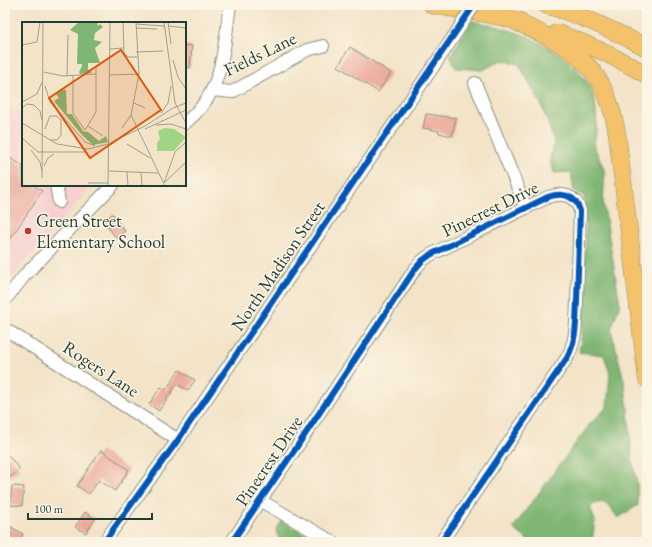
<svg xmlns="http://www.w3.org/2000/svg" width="652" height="547" font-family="'EB Garamond',serif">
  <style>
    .built { fill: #f7d0cf }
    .forest { fill: #80b673; stroke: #507a54 }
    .building { fill: #eba99a }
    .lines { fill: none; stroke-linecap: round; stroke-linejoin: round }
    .minor-casing { stroke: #89907e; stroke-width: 14 }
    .highway-casing { stroke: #89907e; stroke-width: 18 }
    .minor { stroke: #fff; stroke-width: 12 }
    .highway { stroke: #f3c26a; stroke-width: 17 }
    .minor-bridge-casing { stroke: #89907e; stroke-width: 14; stroke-linecap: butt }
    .minor-bridge { stroke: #fff; stroke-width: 12 }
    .cycleway-casing { stroke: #fcf5e5; stroke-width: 8 }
    .cycleway { stroke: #0057b8; stroke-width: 6 }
    .poi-dot { fill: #c8321e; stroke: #fcf5e5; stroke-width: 1.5 }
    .labels { text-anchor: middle; stroke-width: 3; stroke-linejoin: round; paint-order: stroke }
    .street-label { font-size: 18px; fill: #1f3d34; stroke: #fcf5e5 }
    .poi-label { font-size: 18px; fill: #1f3d34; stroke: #fcf5e5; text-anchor: start }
    .inset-road { fill: none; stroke: #9ea18c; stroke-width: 1 }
    .view { fill: #de580e; fill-opacity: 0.15; stroke: #de580e; stroke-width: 2 }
    .inset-edge { fill: none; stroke: #1f3d34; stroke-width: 2 }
  </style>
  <rect width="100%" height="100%" fill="#fcf5e5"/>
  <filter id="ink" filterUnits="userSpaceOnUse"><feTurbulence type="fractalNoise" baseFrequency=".025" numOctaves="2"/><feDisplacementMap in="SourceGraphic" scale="8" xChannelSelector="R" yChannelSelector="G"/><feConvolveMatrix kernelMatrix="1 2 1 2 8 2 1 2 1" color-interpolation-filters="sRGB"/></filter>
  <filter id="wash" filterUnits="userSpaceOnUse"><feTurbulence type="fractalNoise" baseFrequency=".012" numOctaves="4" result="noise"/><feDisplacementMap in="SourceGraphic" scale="16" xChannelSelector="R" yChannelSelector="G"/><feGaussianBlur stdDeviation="0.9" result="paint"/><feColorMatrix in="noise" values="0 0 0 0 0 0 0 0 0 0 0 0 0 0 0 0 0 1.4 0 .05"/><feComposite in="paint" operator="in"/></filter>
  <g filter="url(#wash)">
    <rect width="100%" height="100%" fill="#f3e3c7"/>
    <path class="built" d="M 5,103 L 23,118 L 23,185 L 93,185 L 5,284 Z"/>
    <g class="forest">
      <path d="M 472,21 L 496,26 L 522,34 L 543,44 L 563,57 L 576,68 L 588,83 L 595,100 L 597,123 L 594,146 L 605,172 L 603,201 L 620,304 L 611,329 L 624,381 L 628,408 L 632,459 L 637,483 L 638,505 L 618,518 C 608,505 606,498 590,506 L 595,521 L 592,541 L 590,542 L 530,542 L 513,528 L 590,424 L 607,407 L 610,374 L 604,355 L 579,352 L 582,334 L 586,226 L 584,196 L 574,191 L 571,172 L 554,173 L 550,160 L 554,141 L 542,106 L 519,64 L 501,60 L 483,70 L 456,68 L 450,56 Z"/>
      <path d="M 282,521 L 320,542 L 280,542 L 276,529 Z"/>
    </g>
    <g id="blocks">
      <g class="building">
        <path d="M 185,45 L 192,46 L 190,68 L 185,67 Z"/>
        <path d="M 350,47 L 391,73 L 378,92 L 338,66 Z"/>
        <path d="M 426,114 L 456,118 L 452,136 L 439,133 L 439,131 L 423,128 Z"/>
        <path d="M 5,155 L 23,166 L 23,185 L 33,185 L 42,191 L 5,247 Z"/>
        <path d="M 113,214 L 125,231 L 116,238 L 104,221 Z"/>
        <path d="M 179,370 L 195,380 L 188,390 L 177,384 L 159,411 L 149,404 L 161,387 L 166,390 Z"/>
        <path d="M 101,450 L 129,470 L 115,491 L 99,480 L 89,494 L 77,486 Z"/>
        <path d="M 5,452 L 20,469 L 11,477 L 5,470 Z"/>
        <path d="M 12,486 L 24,487 L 22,506 L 10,505 Z"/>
        <path d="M 85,512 L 95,519 L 86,533 L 75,527 Z"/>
        <path d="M 8,525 L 23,534 L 18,542 L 15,542 L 5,536 L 5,529 Z"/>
      </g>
    </g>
  </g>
  <g filter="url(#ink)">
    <use href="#blocks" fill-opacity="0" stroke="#89907e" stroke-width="1"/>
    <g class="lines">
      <g class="minor-casing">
        <g id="minor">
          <path d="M 475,83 L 526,208"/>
          <path d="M 212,90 L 232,92 L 307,50 L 323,46"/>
          <path d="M 185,123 C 196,114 206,103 212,90 C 224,65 226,32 230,5"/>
          <path d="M 56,185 L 59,202"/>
          <path d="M 5,300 L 25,275 L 113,185"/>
          <path d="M 5,329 L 178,440"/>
          <path d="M 261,501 L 333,542"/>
          <path d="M 233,540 L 296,448 L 415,269 L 422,261 L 430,255 L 548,197 C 562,192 576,195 580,211 C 579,241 578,271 577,300 C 576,320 577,340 567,358 L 441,542"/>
          <path d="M 104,542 L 178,440 L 452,39"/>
        </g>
      </g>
      <g class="highway-casing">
        <g id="highway">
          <path d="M 432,5 L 481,13 L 520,21"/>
          <path d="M 546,5 C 582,15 615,31 647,48"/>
          <path d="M 510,19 C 570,46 605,62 617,133 L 647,379"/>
          <path d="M 557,33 C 588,44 618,58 647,75"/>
        </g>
      </g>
      <use href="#minor" class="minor"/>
      <use href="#highway" class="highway"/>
      <g class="minor-bridge-casing">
        <path id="minor-bridge" d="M 452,39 L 474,5"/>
      </g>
      <use href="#minor-bridge" class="minor-bridge"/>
      <g class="cycleway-casing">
        <g id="cycleway">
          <path d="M 233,540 L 296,448 L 415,269 L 422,261 L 430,255 L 548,197 C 562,192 576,195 580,211 C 579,241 578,271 577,300 C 576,320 577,340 567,358 L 441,542"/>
          <path d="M 104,542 L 178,440 L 474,5"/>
        </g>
      </g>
      <use href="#cycleway" class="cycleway"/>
    </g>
  </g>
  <circle class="poi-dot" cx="28" cy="231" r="4"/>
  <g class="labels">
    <g class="street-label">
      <text transform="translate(260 54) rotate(-26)" y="6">Fields Lane</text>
      <text transform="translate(490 209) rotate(-26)" y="6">Pinecrest Drive</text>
      <text transform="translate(278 266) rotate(-56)" y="6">North Madison Street</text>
      <text transform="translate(101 369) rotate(33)" y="6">Rogers Lane</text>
      <text transform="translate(269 461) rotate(-56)" y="6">Pinecrest Drive</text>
    </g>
    <g class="poi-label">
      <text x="36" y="227">Green Street<tspan x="36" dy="21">Elementary School</tspan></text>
    </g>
  </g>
  <g transform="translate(22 22)">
    <rect width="164" height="164" fill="#f3e3c7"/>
    <path d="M 142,106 L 152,107 L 164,115 L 152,129 L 135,129 L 135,121 L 138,117 L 136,109 Z" fill="#a0d586"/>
    <path d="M 57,0 L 75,0 L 76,4 L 78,2 L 81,5 L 73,11 L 72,18 L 80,20 L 73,26 L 78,41 L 66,41 L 66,47 L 70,51 L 58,52 L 57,50 L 60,44 L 60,42 L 55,42 L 56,12 L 48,8 ZM 39,67 L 44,68 L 45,92 L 50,92 L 61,109 L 66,110 L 77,119 L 84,114 L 86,120 L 71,123 L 60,113 L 32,79 L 37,76 L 34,72 Z" fill="#80b673"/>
    <path class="inset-road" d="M 101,0 L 102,31 L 106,35 L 115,35M 114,0 L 117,52 L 109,93 L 143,164M 142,0 L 153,81 L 164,101M 146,0 L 149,22M 114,2 L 142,4M 147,4 L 164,6M 114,6 L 135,7M 0,23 L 15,20 L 18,0M 88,27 L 101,26M 114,30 L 141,29M 151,38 L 156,55 L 164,67M 22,50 L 41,54 L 74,52M 87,53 L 117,52M 45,54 L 46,13M 51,54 L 51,91 L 63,108 L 74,90 L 74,46M 23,64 L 28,80 L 63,120 L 73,124M 0,80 L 15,72 L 20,60M 112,81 L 123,86M 0,86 L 5,82 L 12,83 L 18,89 L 20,98M 139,91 L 146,81 L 149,64M 0,101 L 35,122 L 66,127 L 86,122 L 123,104 L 151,86 L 164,81M 134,103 L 149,102 L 164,107M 66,104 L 81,114M 100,106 L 109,93M 23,107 L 28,94 L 34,94 L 39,98 L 39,113 L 35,118 L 28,118M 123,107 L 164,88M 0,116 L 16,130 L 64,130M 105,122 L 128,136M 9,128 L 18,140 L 20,149M 22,144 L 26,136 L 32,132M 87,149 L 136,151M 105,150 L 106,164M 119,150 L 120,164M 20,156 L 21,0M 143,160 L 164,140M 66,161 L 86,161M 142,161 L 153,130 L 164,120M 86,164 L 88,0M 130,164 L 163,164"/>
    <path class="view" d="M 99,28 L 139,88 L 68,136 L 27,76 Z"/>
    <rect width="164" height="164" class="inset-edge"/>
  </g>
  <rect width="652" height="547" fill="none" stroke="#fcf5e5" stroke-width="20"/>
  <path d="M28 513v6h124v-6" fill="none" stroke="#1f3d34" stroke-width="2"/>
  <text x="34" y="513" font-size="12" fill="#1f3d34" stroke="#fcf5e5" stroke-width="3" paint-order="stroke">100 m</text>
</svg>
